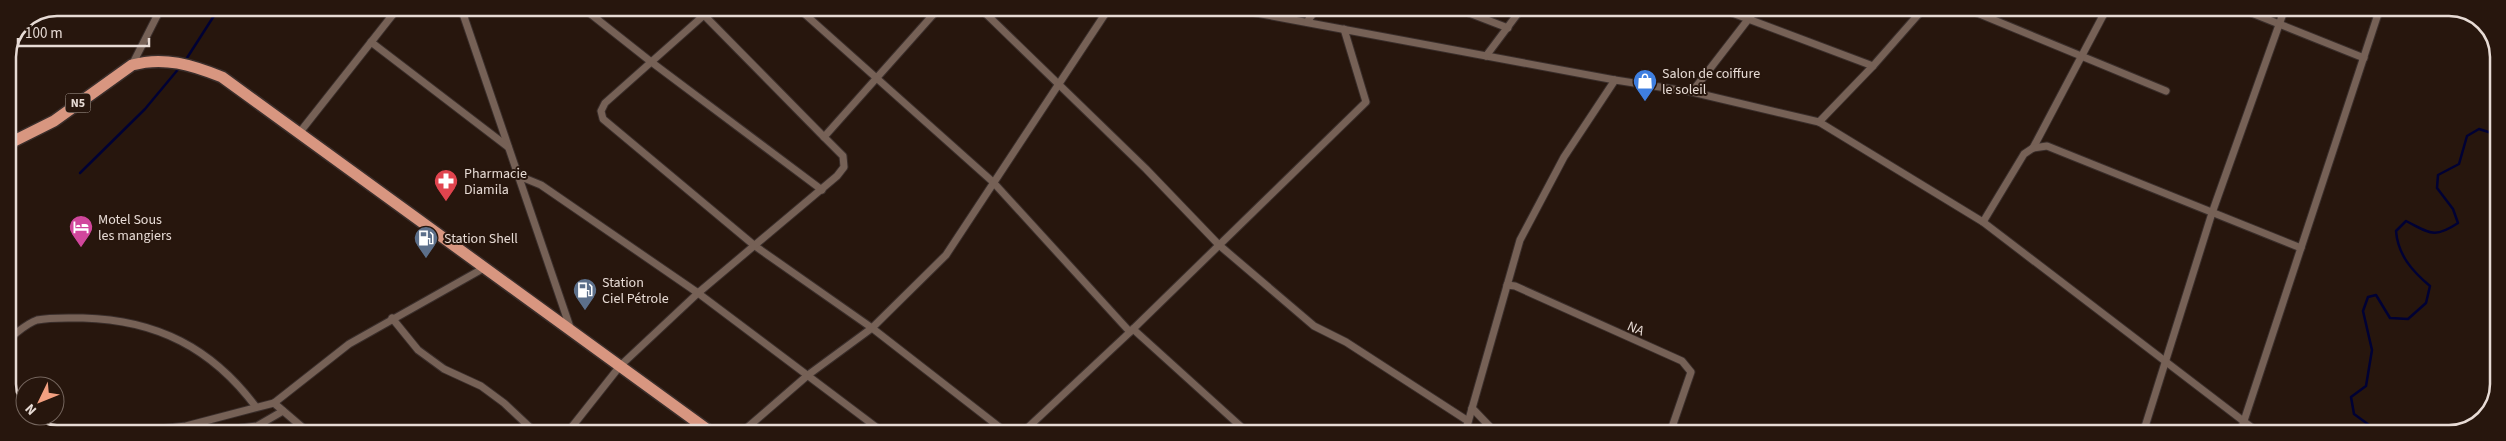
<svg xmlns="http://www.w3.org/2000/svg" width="2506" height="441" font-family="'Source Sans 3',sans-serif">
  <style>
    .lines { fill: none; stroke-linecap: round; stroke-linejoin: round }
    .stream { stroke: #000134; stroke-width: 2.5 }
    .minor-casing { stroke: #3a2e2b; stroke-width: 9 }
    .trunk-casing { stroke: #3a2e2b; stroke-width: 14 }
    .minor { stroke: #766156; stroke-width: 7 }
    .trunk { stroke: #d89680; stroke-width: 11 }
    .labels { text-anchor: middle; stroke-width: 4; stroke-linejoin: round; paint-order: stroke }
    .shield { fill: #27160d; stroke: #ada099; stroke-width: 1 }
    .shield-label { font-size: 12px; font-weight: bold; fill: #e7dbd5 }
    .poi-label { font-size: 14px; fill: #e7dbd5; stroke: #27160d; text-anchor: start }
    .street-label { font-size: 14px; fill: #e7dbd5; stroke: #27160d }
    .rim { fill: none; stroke: #e7dbd5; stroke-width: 2.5 }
  </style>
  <rect width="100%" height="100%" fill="#27160d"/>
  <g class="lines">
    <g class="stream">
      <path d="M 185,61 L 219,8"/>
      <path d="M 80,173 L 145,109 L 180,67"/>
      <path d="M 2380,433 L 2354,414 L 2351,397 L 2366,386 L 2372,350 L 2363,311 L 2368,297 L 2376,295 L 2390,318 L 2408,319 L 2426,303 L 2430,286 C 2412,271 2398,255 2396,231 L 2406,221 C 2430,233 2434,239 2458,223 L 2453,209 L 2437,188 L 2438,175 L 2459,164 L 2467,136 L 2479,129 L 2498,135"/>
    </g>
    <g class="minor-casing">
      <g id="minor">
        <path d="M 461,8 L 571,330"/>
        <path d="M 583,8 L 650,61 L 822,190"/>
        <path d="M 697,8 L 824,137"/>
        <path d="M 712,8 L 605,103 L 601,111 L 603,119 L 755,246 L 872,328 L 1007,433"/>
        <path d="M 798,8 L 993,182 L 1130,332"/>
        <path d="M 980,8 L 1146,169 L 1219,245 L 1314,326 L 1346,342 L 1468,421"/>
        <path d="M 1229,8 L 1615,80 L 1692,92 L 1819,122 L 1983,222 L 2259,433"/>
        <path d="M 1456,8 L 1508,28"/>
        <path d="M 1719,8 L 1873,66"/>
        <path d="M 1965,8 L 2166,91"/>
        <path d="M 2239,8 L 2364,58"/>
        <path d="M 1307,22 L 1317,8"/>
        <path d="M 371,42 L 508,147"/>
        <path d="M 1486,56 L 1522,8"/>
        <path d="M 132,65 L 161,8"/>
        <path d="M 1692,92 L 1757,8"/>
        <path d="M 1819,122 L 1873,66 L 1924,8"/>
        <path d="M 300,132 L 398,8"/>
        <path d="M 2033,148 L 2107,8"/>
        <path d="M 519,176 L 541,185 L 698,293 L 884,433"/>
        <path d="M 1983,222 L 2024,154 L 2033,148 L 2047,146 L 2301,248"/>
        <path d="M 1507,285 L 1515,286 L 1682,361 L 1691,372 L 1670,433"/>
        <path d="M 392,318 L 418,350 L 444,369 L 481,386 L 504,403 L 536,433"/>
        <path d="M 1133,329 L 1248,433"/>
        <path d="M 8,339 C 17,333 27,323 37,320 C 51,317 69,318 83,318 C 157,320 212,348 256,407"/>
        <path d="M 274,403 L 309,433"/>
        <path d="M 1472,408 L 1496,433"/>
        <path d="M 125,433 L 186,426 L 274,403 L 349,344 L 484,268"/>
        <path d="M 232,433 L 241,428 L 257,426 L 283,411"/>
        <path d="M 567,433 L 620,366 L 698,293 L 837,176 L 844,167 L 843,156 L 824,137 L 939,8"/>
        <path d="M 741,433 L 808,375 L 872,328 L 946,255 L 1109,8"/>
        <path d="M 1022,433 L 1130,332 L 1366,102 L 1344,29"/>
        <path d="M 1465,433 L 1520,240 L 1564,157 L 1615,80"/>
        <path d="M 2143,433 L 2212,213 L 2285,8"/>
        <path d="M 2240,433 L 2380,8"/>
      </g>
    </g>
    <g class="trunk-casing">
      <path id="trunk" d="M 8,144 L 54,121 L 132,65 C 164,56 192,65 222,77 L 712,433"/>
    </g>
    <use href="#minor" class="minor"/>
    <use href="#trunk" class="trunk"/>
  </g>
  <defs>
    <g id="shop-pin" transform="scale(1.25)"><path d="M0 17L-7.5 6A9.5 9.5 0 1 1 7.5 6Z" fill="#3f7fe0" stroke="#27160d"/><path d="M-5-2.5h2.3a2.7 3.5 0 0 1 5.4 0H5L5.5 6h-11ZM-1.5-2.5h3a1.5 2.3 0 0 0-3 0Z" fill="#fff"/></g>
    <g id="pharmacy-pin" transform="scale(1.25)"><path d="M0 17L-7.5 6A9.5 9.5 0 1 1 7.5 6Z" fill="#e0444e" stroke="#27160d"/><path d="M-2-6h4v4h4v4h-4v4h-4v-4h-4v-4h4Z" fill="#fff"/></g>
    <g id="hotel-pin" transform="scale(1.25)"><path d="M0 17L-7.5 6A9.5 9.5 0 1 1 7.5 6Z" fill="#d1479c" stroke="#27160d"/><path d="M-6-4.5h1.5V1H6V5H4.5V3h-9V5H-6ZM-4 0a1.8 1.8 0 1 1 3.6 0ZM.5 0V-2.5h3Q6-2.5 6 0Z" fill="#fff"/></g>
    <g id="fuel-pin" transform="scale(1.25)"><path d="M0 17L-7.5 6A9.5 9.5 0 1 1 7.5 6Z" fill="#5c6f8a" stroke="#27160d"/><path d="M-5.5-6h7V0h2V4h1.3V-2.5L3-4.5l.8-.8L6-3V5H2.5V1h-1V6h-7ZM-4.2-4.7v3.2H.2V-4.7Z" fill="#fff"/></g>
  </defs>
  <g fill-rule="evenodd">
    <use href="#shop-pin" x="1645" y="81"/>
    <use href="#pharmacy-pin" x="446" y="181"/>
    <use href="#hotel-pin" x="81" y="227"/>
    <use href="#fuel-pin" x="426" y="238"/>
    <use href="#fuel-pin" x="585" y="290"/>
  </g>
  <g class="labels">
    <rect class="shield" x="65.5" y="93.5" width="25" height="19" rx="4"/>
    <g class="shield-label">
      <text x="78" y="107">N5</text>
    </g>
    <g class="poi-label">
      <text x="1662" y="78">Salon de coiffure<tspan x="1662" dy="16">le soleil</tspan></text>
      <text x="464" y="178">Pharmacie<tspan x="464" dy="16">Diamila</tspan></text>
      <text x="98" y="224">Motel Sous<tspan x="98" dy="16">les mangiers</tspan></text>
      <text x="444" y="243">Station Shell</text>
      <text x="602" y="287">Station<tspan x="602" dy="16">Ciel Pétrole</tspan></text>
    </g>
    <g class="street-label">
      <text transform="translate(1636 328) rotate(24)" y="5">NA</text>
    </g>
  </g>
  <path d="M0 0H2506V441H0ZM57 16H2449A41 41 0 0 1 2490 57V384A41 41 0 0 1 2449 425H57A41 41 0 0 1 16 384V57A41 41 0 0 1 57 16Z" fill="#27160d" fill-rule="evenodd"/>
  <path class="rim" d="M57 16H2449A41 41 0 0 1 2490 57V384A41 41 0 0 1 2449 425H57A41 41 0 0 1 16 384V57A41 41 0 0 1 57 16Z"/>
  <g transform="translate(40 401) rotate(227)"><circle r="24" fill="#27160d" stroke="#74655d"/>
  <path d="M0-4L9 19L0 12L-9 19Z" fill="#f3a081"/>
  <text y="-8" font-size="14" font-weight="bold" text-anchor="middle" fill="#e7dbd5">N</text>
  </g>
  <path d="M18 38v8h131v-8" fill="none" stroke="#e7dbd5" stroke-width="2.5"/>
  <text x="25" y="38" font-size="15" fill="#e7dbd5" stroke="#27160d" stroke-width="4" paint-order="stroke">100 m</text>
</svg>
